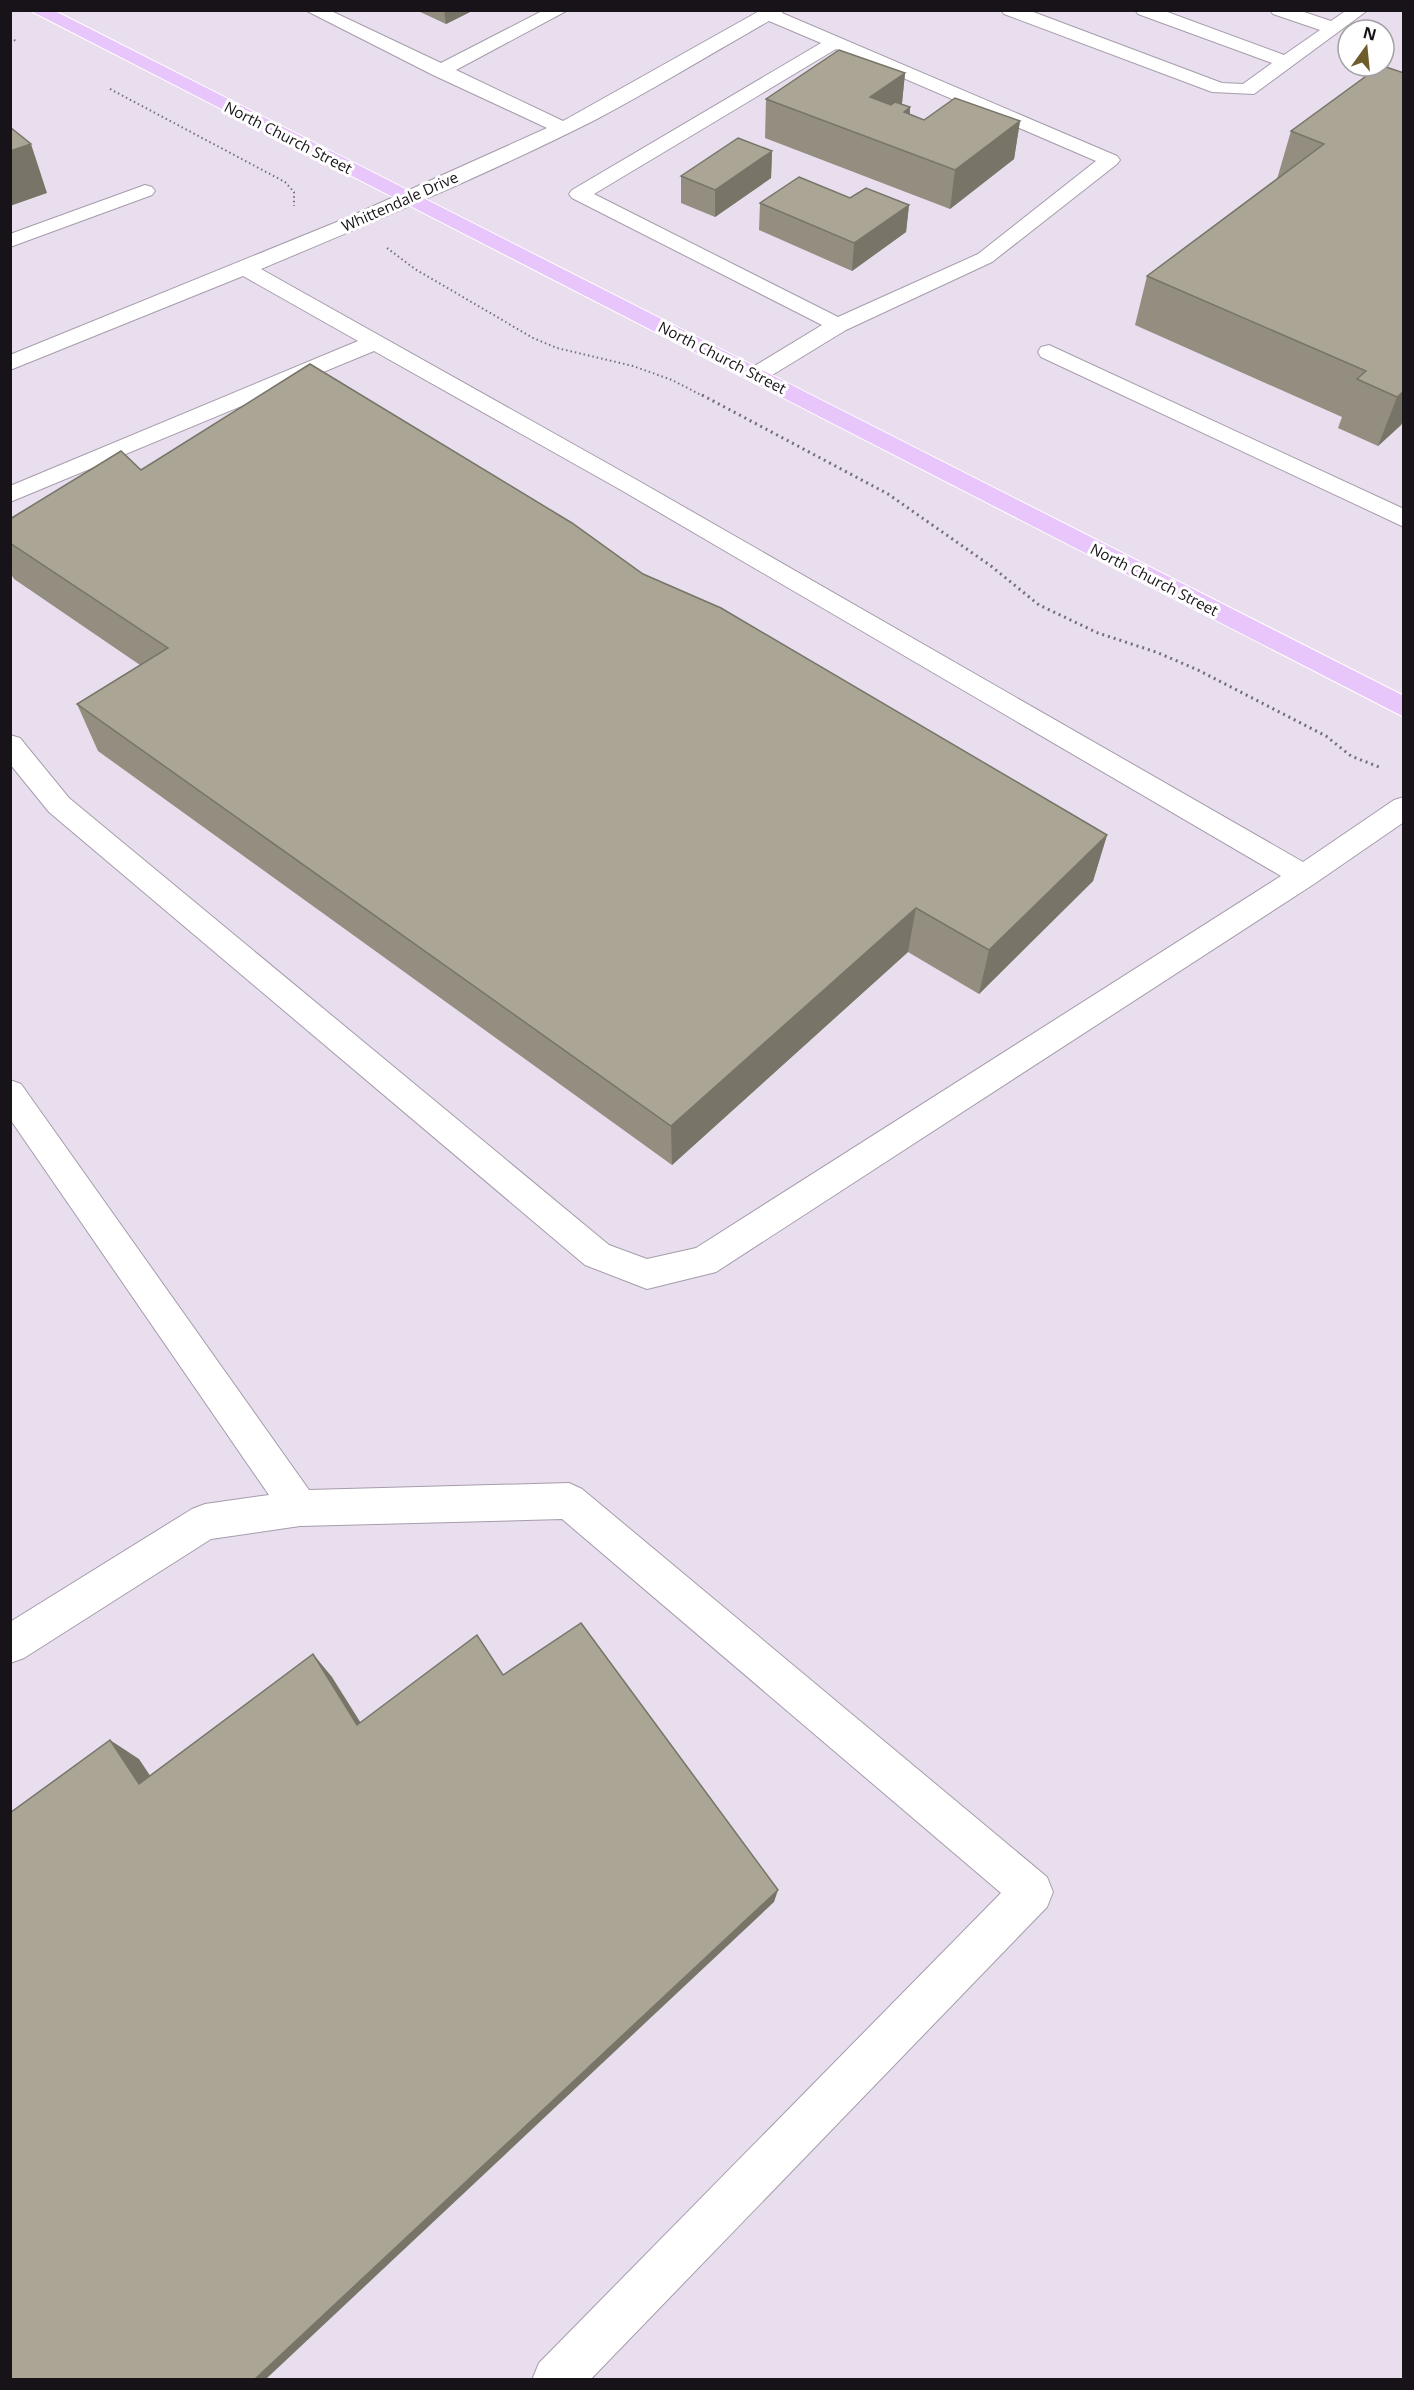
<svg xmlns="http://www.w3.org/2000/svg" width="1414" height="2390" font-family="'Open Sans',sans-serif">
  <style>
    .lines { fill: none; stroke-linecap: round; stroke-linejoin: round }
    .minor-casing { stroke: #a69cab; stroke-width: 2 }
    .major-casing { stroke: #fff; stroke-width: 2 }
    .path-far1 { stroke: #766f79; stroke-width: 2; stroke-dasharray: 1.5 3; stroke-linecap: butt }
    .path { stroke: #766f79; stroke-width: 3; stroke-dasharray: 2 4; stroke-linecap: butt }
    .minor { fill: #fff; fill-rule: evenodd }
    .major { fill: #e8c5fa; fill-rule: evenodd }
    .wall { fill: #938e80 }
    .shaded-wall { fill: #787468 }
    .building { fill: #aba595; stroke: #787468; stroke-width: 1.5 }
    .labels { text-anchor: middle; stroke-width: 6; stroke-linejoin: round; paint-order: stroke }
    .far-street-label { font-size: 15px; fill: #171318; stroke: #fff }
  </style>
  <rect width="100%" height="100%" fill="#e8deee"/>
  <g class="lines">
    <g class="minor-casing">
      <g id="minor">
        <path d="M 305,10 L 329,10 L 441,63 L 544,10 L 568,10 L 456,70 L 563,121 L 761,10 L 784,10 L 782,13 L 1117,156 L 1120,160 L 1117,164 L 992,262 L 846,330 L 764,380 L 748,380 L 745,375 L 748,370 L 822,325 L 572,198 L 569,194 L 572,190 L 821,43 L 769,21 C 711,54 654,89 595,120 C 486,175 373,222 261,269 L 637,480 L 1303,862 L 1394,800 L 1404,797 L 1404,822 L 1314,884 L 716,1272 L 647,1289 L 585,1265 L 49,812 L 10,764 L 10,735 L 20,738 L 69,798 L 609,1245 L 647,1259 L 696,1248 L 1281,876 L 621,490 L 374,351 L 10,502 L 10,486 L 358,341 L 243,276 L 10,370 L 10,355 L 349,217 L 547,128 L 433,75 ZM 836,49 L 1096,161 L 978,254 L 838,317 L 594,194 Z"/>
        <path d="M 1001,10 L 1028,10 L 1222,83 L 1243,84 L 1272,63 L 1138,14 L 1135,10 L 1162,10 L 1284,55 L 1320,30 L 1273,14 L 1270,10 L 1298,10 L 1331,21 L 1347,10 L 1368,10 L 1254,94 L 1212,92 L 1004,14 Z"/>
        <path d="M 145,185 L 152,187 L 155,191 L 152,195 L 10,247 L 10,234 Z"/>
        <path d="M 1049,345 L 1404,509 L 1404,527 L 1041,357 L 1038,352 L 1041,347 Z"/>
        <path d="M 10,1080 L 21,1084 L 309,1490 L 569,1483 L 582,1489 L 1047,1877 L 1053,1892 L 1047,1907 L 590,2380 L 532,2380 L 539,2363 L 1001,1893 L 562,1519 L 300,1526 L 211,1539 L 24,1658 L 10,1663 L 10,1622 L 192,1509 L 205,1504 L 269,1495 L 10,1119 Z"/>
      </g>
    </g>
    <g class="major-casing">
      <path id="major" d="M 29,10 L 53,10 L 1404,696 L 1404,717 Z"/>
    </g>
    <g class="path-far1">
      <path d="M 10,38 L 18,42"/>
      <path d="M 110,89 L 285,182 L 294,192 L 294,206"/>
      <path d="M 387,248 L 415,269 L 533,338 L 557,348 L 633,366 L 672,380 L 705,397"/>
    </g>
    <path class="path" d="M 702,395 L 888,494 L 991,566 L 1039,605 L 1098,633 L 1156,652 L 1198,670 L 1326,736 L 1351,756 L 1379,767"/>
    <use href="#minor" class="minor"/>
    <use href="#major" class="major"/>
  </g>
  <g class="wall">
    <path d="M 416,10 L 474,10 L 446,24 Z"/>
    <path d="M 905,73 L 902,104 L 910,107 L 910,114 L 924,120 L 1020,121 L 1014,159 L 950,209 L 765,138 L 766,99 Z"/>
    <path d="M 1404,73 L 1404,418 L 1401,425 L 1378,446 L 1338,428 L 1342,417 L 1135,325 L 1147,276 L 1277,179 L 1291,131 Z"/>
    <path d="M 772,151 L 771,178 L 715,217 L 681,203 L 681,176 Z"/>
    <path d="M 850,198 L 909,205 L 906,232 L 852,271 L 759,230 L 760,203 Z"/>
    <path d="M 141,470 L 643,574 L 1107,835 L 1093,881 L 979,994 L 908,952 L 672,1165 L 98,751 L 77,704 L 140,665 L 14,579 L 10,572 L 10,519 Z"/>
  </g>
  <g class="shaded-wall">
    <path d="M 444,10 L 474,10 L 446,24 Z"/>
    <path d="M 905,73 L 901,112 L 870,97 Z"/>
    <path d="M 910,107 L 907,146 L 900,151 L 904,112 Z"/>
    <path d="M 1020,121 L 1014,159 L 950,209 L 955,170 Z"/>
    <path d="M 31,144 L 47,193 L 10,206 L 10,151 Z"/>
    <path d="M 772,151 L 771,178 L 715,217 L 715,190 Z"/>
    <path d="M 909,205 L 906,232 L 852,271 L 854,243 Z"/>
    <path d="M 1404,391 L 1404,418 L 1401,425 L 1378,446 L 1397,397 Z"/>
    <path d="M 1107,835 L 1093,881 L 979,994 L 989,950 Z"/>
    <path d="M 916,908 L 908,952 L 672,1165 L 671,1126 Z"/>
    <path d="M 313,1654 L 332,1677 L 374,1744 L 357,1725 Z"/>
    <path d="M 110,1740 L 139,1759 L 167,1801 L 139,1784 Z"/>
    <path d="M 778,1890 L 774,1902 L 266,2379 L 255,2379 Z"/>
  </g>
  <g class="building">
    <path d="M 839,50 L 905,73 L 870,97 L 891,105 L 895,102 L 910,107 L 904,112 L 924,120 L 955,98 L 1020,121 L 955,170 L 766,99 Z"/>
    <path d="M 1380,66 L 1383,66 L 1404,73 L 1404,391 L 1397,397 L 1357,379 L 1366,371 L 1147,276 L 1324,144 L 1291,131 Z"/>
    <path d="M 10,127 L 31,144 L 10,151 Z"/>
    <path d="M 738,138 L 772,151 L 715,190 L 681,176 Z"/>
    <path d="M 799,177 L 850,198 L 866,188 L 909,205 L 854,243 L 760,203 Z"/>
    <path d="M 310,364 L 572,523 L 643,574 L 721,608 L 1107,835 L 989,950 L 916,908 L 671,1126 L 77,704 L 168,648 L 10,543 L 10,519 L 121,451 L 141,470 Z"/>
    <path d="M 581,1623 L 778,1890 L 255,2379 L 10,2379 L 10,1813 L 110,1740 L 139,1784 L 313,1654 L 357,1725 L 477,1635 L 503,1675 Z"/>
  </g>
  <g class="labels">
    <g class="far-street-label">
      <text transform="translate(288 138) rotate(27)" y="5">North Church Street</text>
      <text transform="translate(400 202) rotate(-24)" y="5">Whittendale Drive</text>
      <text transform="translate(722 358) rotate(27)" y="5">North Church Street</text>
      <text transform="translate(1154 580) rotate(27)" y="5">North Church Street</text>
    </g>
  </g>
  <rect width="1414" height="2390" fill="none" stroke="#171318" stroke-width="24"/>
  <g transform="translate(1366 48) rotate(15)"><circle r="28" fill="#ffffff" stroke="#a2a1a3" stroke-width="1.5"/>
  <path d="M0-4.5L10 22L0 15L-10 22Z" fill="#6e5c2a"/>
  <text y="-9" font-size="16" font-weight="bold" text-anchor="middle" fill="#171318">N</text>
  </g>
</svg>
